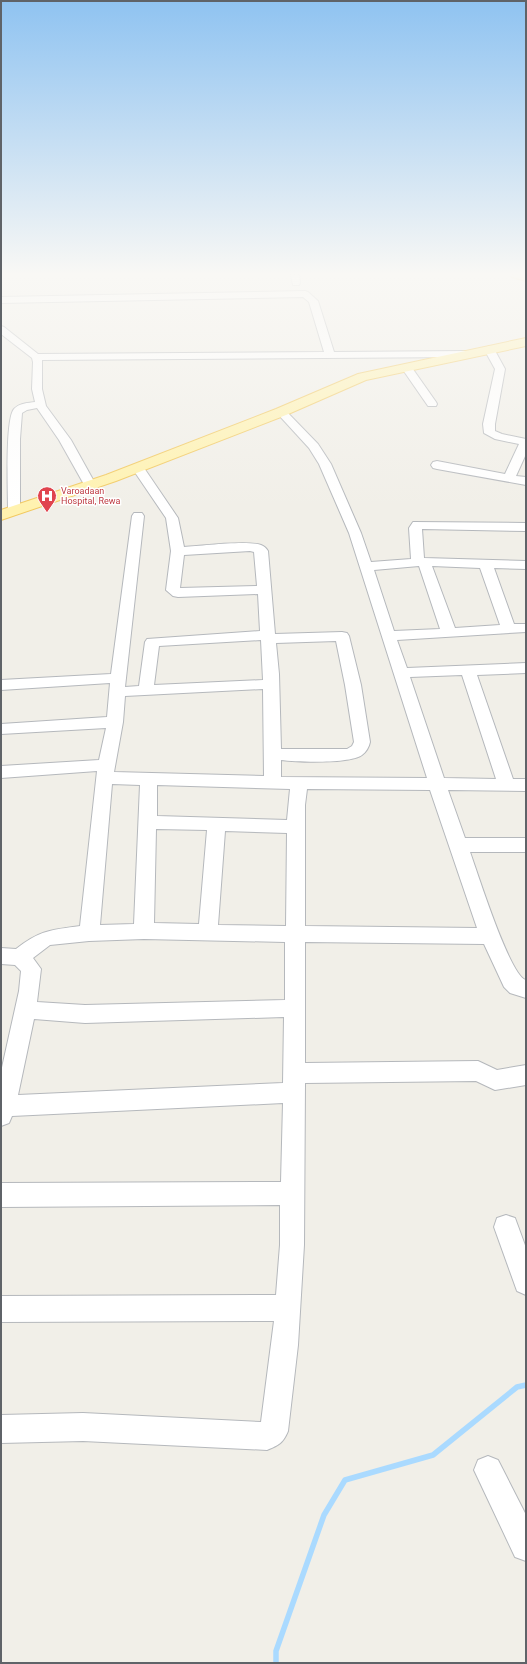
<svg xmlns="http://www.w3.org/2000/svg" width="527" height="1664" font-family="Roboto,sans-serif">
  <style>
    .lines { fill: none; stroke-linecap: round; stroke-linejoin: round }
    .stream { stroke: #aadaff; stroke-width: 5.5 }
    .minor-casing { stroke: #b5b8bc; stroke-width: 2 }
    .major-casing { stroke: #f2c960; stroke-width: 2 }
    .minor { fill: #fff; fill-rule: evenodd }
    .major { fill: #fff2af; fill-rule: evenodd }
    .labels { text-anchor: middle; stroke-width: 3; stroke-linejoin: round; paint-order: stroke }
    .far-health-label { font-size: 9px; fill: #be3a42; stroke: #fff; text-anchor: start }
  </style>
  <rect width="100%" height="100%" fill="#f1efe8"/>
  <g class="lines">
    <path class="stream" d="M 276,1663 L 276,1651 L 324,1515 L 345,1480 L 433,1455 L 517,1387 L 526,1385"/>
    <g class="minor-casing">
      <g id="minor">
        <path d="M 291,275 L 299,275 L 300,283 L 299,285 L 293,285 Z"/>
        <path d="M 305,291 L 308,292 L 318,301 L 334,352 L 466,351 L 471,354 L 466,357 L 42,360 L 42,389 L 46,406 L 71,440 L 96,485 L 94,488 L 86,488 L 59,440 L 37,408 L 27,410 L 22,413 L 20,439 L 20,510 L 18,513 L 10,513 L 8,510 C 8,492 5,419 14,409 C 19,403 28,403 35,402 L 32,389 L 33,362 L 32,358 L 1,334 L 1,326 L 4,327 L 38,354 L 324,352 L 309,302 L 303,297 L 1,303 L 1,297 Z"/>
        <path d="M 489,346 L 493,347 L 505,369 L 495,424 L 495,431 L 502,434 L 526,439 L 526,454 L 516,476 L 526,477 L 526,485 L 437,469 L 433,468 L 431,465 L 433,462 L 437,461 L 505,474 L 519,444 L 495,439 L 484,433 L 483,424 L 495,369 L 484,349 Z"/>
        <path d="M 406,364 L 410,365 L 436,402 L 437,404 L 436,406 L 428,406 L 401,367 Z"/>
        <path d="M 281,409 L 285,410 L 318,444 L 331,464 L 361,533 L 371,562 L 411,559 L 409,528 L 413,522 L 526,523 L 526,531 L 422,529 L 424,558 L 526,561 L 526,569 L 494,568 L 514,624 L 526,624 L 526,632 L 397,640 L 407,668 L 526,663 L 526,673 L 477,675 L 513,779 L 526,779 L 526,791 L 448,790 L 465,838 L 526,838 L 526,852 L 470,852 C 477,871 510,977 526,980 L 526,998 L 510,993 L 504,987 L 484,944 L 305,942 L 305,1063 L 478,1061 L 497,1070 L 526,1065 L 526,1085 L 495,1090 L 476,1081 L 305,1083 L 304,1245 L 298,1345 L 288,1431 C 283,1443 279,1445 267,1450 L 83,1441 L 1,1443 L 1,1415 L 83,1413 L 261,1422 L 274,1321 L 1,1322 L 1,1296 L 276,1295 L 280,1245 L 280,1205 L 1,1207 L 1,1183 L 281,1182 L 283,1103 L 12,1116 L 9,1123 L 1,1126 L 1,1072 L 19,991 L 21,971 L 15,965 L 1,964 L 1,948 L 16,949 C 40,930 51,930 80,926 L 97,771 L 1,778 L 1,766 L 99,760 L 106,728 L 1,734 L 1,724 L 107,717 L 110,683 L 1,690 L 1,680 L 111,674 L 132,516 L 134,513 L 142,513 L 144,516 L 125,687 L 139,686 L 145,642 L 147,639 L 260,631 L 258,594 L 178,597 L 173,596 L 166,590 L 171,551 L 166,518 L 132,468 L 134,465 L 142,465 L 178,518 L 184,547 C 201,546 247,540 261,545 C 264,546 266,548 268,551 L 275,634 L 342,632 L 347,633 L 349,636 L 361,685 L 370,742 C 369,747 366,752 362,755 C 350,764 297,762 281,760 L 281,777 L 427,778 L 349,533 L 319,464 L 309,448 L 276,412 ZM 250,551 L 254,552 L 257,586 L 180,588 L 184,555 ZM 419,566 L 440,629 L 394,631 L 374,570 ZM 432,566 L 480,568 L 500,625 L 455,628 ZM 261,640 L 263,680 L 154,685 L 159,646 ZM 336,641 L 345,685 L 354,742 L 352,746 L 347,749 L 281,749 L 279,674 L 276,643 ZM 462,675 L 496,779 L 444,778 L 410,677 ZM 263,689 L 264,776 L 114,772 L 123,722 L 125,696 ZM 112,784 L 140,785 L 134,924 L 100,925 ZM 157,785 L 290,789 L 287,820 L 157,816 ZM 307,789 L 430,790 L 477,928 L 305,926 L 305,805 ZM 156,829 L 207,830 L 199,924 L 154,923 ZM 225,831 L 287,833 L 286,926 L 218,925 ZM 144,939 L 285,942 L 285,1000 L 85,1005 L 37,1002 L 41,969 L 33,958 L 50,945 L 89,941 ZM 284,1017 L 283,1083 L 18,1095 L 34,1019 L 85,1023 Z"/>
        <path d="M 506,1215 L 515,1218 L 526,1248 L 526,1295 L 517,1291 L 494,1227 L 497,1218 Z"/>
        <path d="M 488,1456 L 498,1460 L 526,1515 L 526,1561 L 515,1557 L 474,1470 L 478,1460 Z"/>
      </g>
    </g>
    <g class="major-casing">
      <g id="major">
        <path d="M 511,275 L 526,275 L 526,281 L 512,277 Z"/>
        <path d="M 526,338 L 526,346 L 366,380 L 286,415 L 116,481 L 1,520 L 1,510 L 106,475 L 276,409 L 358,374 Z"/>
      </g>
    </g>
    <use href="#minor" class="minor"/>
    <use href="#major" class="major"/>
  </g>
  <linearGradient id="sky" x2="0" y2="1"><stop stop-color="#8fc3f1"/><stop offset="0.54" stop-color="#f9f8f5"/><stop offset="1" stop-color="#f9f8f5" stop-opacity="0"/></linearGradient>
  <rect width="527" height="508" fill="url(#sky)"/>
  <defs>
    <g id="hospital-pin" transform="scale(1)"><path d="M0 17L-7.5 6A9.5 9.5 0 1 1 7.5 6Z" fill="#e0444e" stroke="#fff"/><path d="M-5-5h3v3.5h4V-5h3V5h-3V1.5h-4V5h-3Z" fill="#fff"/></g>
  </defs>
  <g fill-rule="evenodd">
    <use href="#hospital-pin" x="47" y="496"/>
  </g>
  <g class="labels">
    <g class="far-health-label">
      <text x="61" y="494">Varoadaan<tspan x="61" dy="10">Hospital, Rewa</tspan></text>
    </g>
  </g>
  <rect width="527" height="1664" fill="none" stroke="#5f6368" stroke-width="4"/>
</svg>
